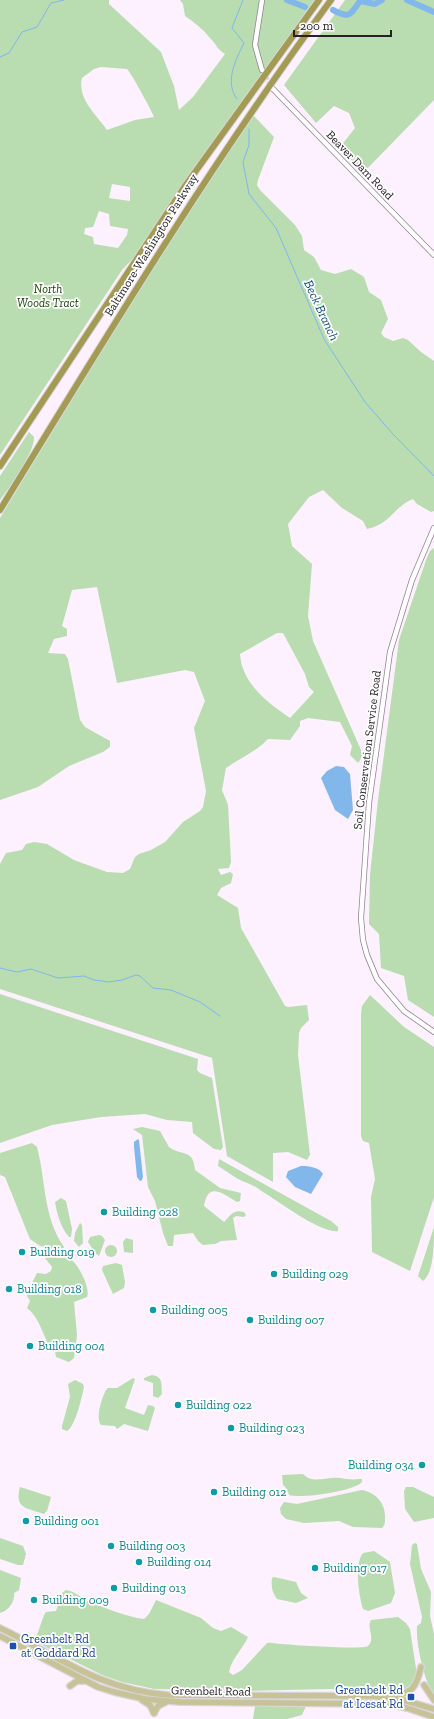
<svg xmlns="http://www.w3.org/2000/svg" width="434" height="1719" font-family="'Zilla Slab',serif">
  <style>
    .green { fill: #b9dcb0; fill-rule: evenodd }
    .water { fill: #81b7eb }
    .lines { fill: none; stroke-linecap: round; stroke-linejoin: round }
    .stream { stroke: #81b7eb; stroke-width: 1 }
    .river { stroke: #81b7eb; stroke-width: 6 }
    .secondary-tunnel { stroke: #d2c7d4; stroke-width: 4.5; stroke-dasharray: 4.5 2; stroke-linecap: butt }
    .secondary-casing { stroke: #908392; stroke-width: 6 }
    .primary-casing { stroke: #d8d7d8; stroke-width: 8 }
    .highway-casing { stroke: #d8d7d8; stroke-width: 8 }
    .secondary { stroke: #fff; stroke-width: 4.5 }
    .primary { stroke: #c8c298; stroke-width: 5.5 }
    .highway { stroke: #a39a54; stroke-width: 6 }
    .culture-dot { fill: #0f9aa8; stroke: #fff; stroke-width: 1.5 }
    .transit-dot { fill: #1a4fb4; stroke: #fff; stroke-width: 1.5 }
    .labels { text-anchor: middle; stroke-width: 3.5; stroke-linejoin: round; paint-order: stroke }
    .street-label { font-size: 12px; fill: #262127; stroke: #fff }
    .park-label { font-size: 12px; font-style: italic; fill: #123e02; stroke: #fff }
    .culture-label { font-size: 12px; fill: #0d838f; stroke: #fff; text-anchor: start }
    .transit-label { font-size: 12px; fill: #164399; stroke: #fff; text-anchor: start }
    .water-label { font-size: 13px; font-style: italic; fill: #134e7e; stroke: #fff }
  </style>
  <rect width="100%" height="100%" fill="#fdf1ff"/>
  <g class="green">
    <path d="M 0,0 L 109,0 L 109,4 L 161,52 L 174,86 L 179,110 L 193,97 L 225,54 C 215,47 218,46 210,38 C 203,29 194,22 185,16 L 183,4 L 180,0 L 319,0 L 149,241 L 122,270 L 0,455 ZM 101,67 L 127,69 C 130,71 152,111 154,117 L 135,120 L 107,130 C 97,115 77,99 82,78 L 94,69 ZM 112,184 L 130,187 L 130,201 L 109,198 ZM 99,211 L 109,214 L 110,226 L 128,229 L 127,235 L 118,248 L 94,244 L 93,237 L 84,234 L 85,228 L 93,227 Z"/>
    <path d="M 345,0 L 434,0 L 434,100 L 362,174 L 341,146 L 355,128 L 349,113 L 334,106 L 316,123 L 284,85 Z"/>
    <path d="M 253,115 L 274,137 L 258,180 L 257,185 L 260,190 L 295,225 L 302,236 L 304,250 L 314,257 L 321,270 L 335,274 L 351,269 L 364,277 L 369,292 L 381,300 L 388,319 L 381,333 L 384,337 L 393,341 L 403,338 L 408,340 L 421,352 L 434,361 L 434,511 L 431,512 L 417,504 L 413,499 C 393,507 391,524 367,529 L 363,521 L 342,508 L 323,490 L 309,497 L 288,524 L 292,546 L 312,564 L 308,616 L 313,641 L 361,750 L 362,757 L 358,763 L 350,755 L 352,746 L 340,722 L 308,718 L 300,721 L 300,726 L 290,740 L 268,739 C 256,752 240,758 226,768 L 222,790 L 228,805 L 231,862 L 229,868 L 218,869 L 221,875 L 230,872 L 233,874 L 231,883 L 221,888 L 217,895 L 238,908 L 241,928 L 285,1006 L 288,1007 L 307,1005 L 309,1020 L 301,1028 L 299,1033 L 298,1055 L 310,1155 L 307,1160 L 288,1152 L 273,1153 L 273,1182 L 227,1156 L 212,1058 L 0,989 L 0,864 L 6,853 L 22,850 L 26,844 L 34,842 L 47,844 L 74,860 L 107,872 L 123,873 L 130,869 L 135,857 L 139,854 L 151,850 L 165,842 L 183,822 L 200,811 L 203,807 L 206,791 L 194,728 L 205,701 L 194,672 L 185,670 L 117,683 L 97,587 L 72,590 L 62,626 L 67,629 L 67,636 L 54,639 L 48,653 L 65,654 L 68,659 L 80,720 L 85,727 L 110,741 L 110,747 L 103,752 L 69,766 L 38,787 L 0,800 L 0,518 L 139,289 ZM 277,633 L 283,633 L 305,674 L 309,687 L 314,692 L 290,718 C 268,703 242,684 240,654 Z"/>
    <path d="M 29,432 L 34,437 C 35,452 9,488 0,500 L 0,476 Z"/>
    <path d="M 434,548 L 434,1017 L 408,1000 L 404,976 L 381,968 L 379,934 L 369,924 L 370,875 L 378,800 L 399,640 L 426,560 L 430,551 Z"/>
    <path d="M 0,994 L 198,1059 L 197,1070 L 200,1073 L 212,1078 L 223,1147 L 221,1150 L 214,1149 L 193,1133 L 192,1122 L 167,1120 L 145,1114 L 101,1117 L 52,1125 L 0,1143 Z"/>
    <path d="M 370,995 L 404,1027 L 434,1047 L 434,1197 L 410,1271 L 372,1252 L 371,1197 L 375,1179 L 369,1143 L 363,1141 L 361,1136 L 361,1014 L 362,1006 Z"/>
    <path d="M 142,1127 L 160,1131 L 169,1147 C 183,1157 193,1148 195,1170 L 220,1188 L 241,1193 L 240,1201 L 237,1202 C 224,1195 208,1180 204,1206 L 224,1222 C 231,1215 233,1209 244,1212 L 246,1215 L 244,1217 L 236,1216 L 233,1218 L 237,1240 L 221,1241 L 215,1244 L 203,1245 L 198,1241 L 193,1233 L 174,1235 L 173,1246 L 168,1246 L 163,1233 L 155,1201 L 148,1187 L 142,1135 L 133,1129 Z"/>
    <path d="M 32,1143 L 37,1147 C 46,1181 43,1217 64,1247 L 63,1250 L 40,1246 L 30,1239 L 5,1177 L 0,1175 L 0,1153 Z"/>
    <path d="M 219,1159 L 331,1221 L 338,1227 L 338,1231 C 321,1234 275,1199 260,1190 C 254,1185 246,1183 238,1179 C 231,1175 225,1170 218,1166 Z"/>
    <path d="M 61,1198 L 66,1201 L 72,1229 L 71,1237 L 69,1237 C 61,1228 57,1214 55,1202 Z"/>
    <path d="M 80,1223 L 82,1225 L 83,1243 L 79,1247 L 74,1241 L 75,1233 Z"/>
    <path d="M 434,1227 C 434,1243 434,1273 423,1281 L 418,1276 Z"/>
    <path d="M 99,1235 L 102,1236 L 105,1240 L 99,1256 L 95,1253 L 88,1242 L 90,1237 Z"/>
    <path d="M 126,1238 L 133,1240 L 133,1253 L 124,1252 L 123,1242 Z"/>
    <circle cx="111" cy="1251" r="6"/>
    <path d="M 49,1252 C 56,1254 64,1255 70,1259 C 78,1263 91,1289 87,1297 L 74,1302 L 77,1335 L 74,1358 L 69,1362 L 56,1357 L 55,1351 L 53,1352 C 43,1338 41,1319 27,1308 L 30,1301 L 27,1296 L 29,1289 L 37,1273 L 46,1274 L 51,1271 L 52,1267 L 45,1258 L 45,1254 Z"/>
    <path d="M 116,1263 L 122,1265 L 125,1282 L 124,1288 L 113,1294 L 102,1270 L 103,1266 Z"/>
    <path d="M 152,1375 C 164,1377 161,1385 162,1394 L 158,1398 L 153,1396 L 153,1383 L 144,1380 L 144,1378 Z"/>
    <path d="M 133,1378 L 135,1379 L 125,1408 L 144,1415 L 148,1405 L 153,1406 L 155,1408 L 148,1431 L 124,1424 L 117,1429 L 115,1426 L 101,1425 C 95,1417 102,1398 106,1390 L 108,1388 L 117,1388 Z"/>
    <path d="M 75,1380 L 83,1384 L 84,1387 C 82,1397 75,1427 67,1431 L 62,1429 L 62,1426 L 70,1397 L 68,1384 Z"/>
    <path d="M 303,1474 C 314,1485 326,1476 340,1478 C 346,1479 352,1480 359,1479 L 362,1479 L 362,1482 C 355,1491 301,1499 289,1495 L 287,1489 L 283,1485 L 282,1475 Z"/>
    <path d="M 20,1487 L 51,1497 L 47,1511 L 44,1514 C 27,1508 14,1509 20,1487 Z"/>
    <path d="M 406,1487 L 413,1487 L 434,1497 L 434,1518 L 414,1522 L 405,1509 L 404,1491 Z"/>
    <path d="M 362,1490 C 376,1493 386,1503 385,1519 C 385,1523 385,1525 382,1528 L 353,1527 L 339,1521 L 304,1523 L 286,1519 L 281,1514 L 280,1508 L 284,1502 L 297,1504 Z"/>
    <path d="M 0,1538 L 23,1546 L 26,1554 L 23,1565 L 18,1565 L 0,1559 Z"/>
    <path d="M 415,1543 L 417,1544 L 421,1569 L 431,1592 L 430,1616 L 434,1634 L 434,1697 C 424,1679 416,1646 417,1626 L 421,1623 L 422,1617 L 410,1564 L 412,1545 Z"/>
    <path d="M 374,1551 L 390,1562 L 395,1593 L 391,1603 L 368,1611 L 363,1609 C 359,1598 354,1563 363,1553 Z"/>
    <path d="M 0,1570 L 21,1578 L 19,1590 L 14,1593 C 15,1602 9,1610 0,1613 Z"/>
    <path d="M 274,1577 L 296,1582 L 301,1593 L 308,1598 L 296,1603 L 277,1599 C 272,1592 271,1586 272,1578 Z"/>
    <path d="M 66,1590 C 75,1591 81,1598 88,1601 C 104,1608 121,1614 137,1618 L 144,1619 L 149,1614 L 156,1600 L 201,1618 L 213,1628 L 221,1631 L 231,1627 L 248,1637 C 242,1650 232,1658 229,1672 L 233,1675 L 242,1670 L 267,1643 C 272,1642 277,1644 282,1644 C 293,1645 362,1650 368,1646 C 376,1639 366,1627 371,1620 L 398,1617 L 406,1623 L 410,1629 L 417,1675 C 413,1684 406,1690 396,1691 L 330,1689 L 242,1691 L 154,1689 L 122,1682 L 102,1675 L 32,1640 L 37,1635 L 44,1615 L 46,1612 L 56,1611 L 62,1593 Z"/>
    <path d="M 255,1706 L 306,1706 L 302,1715 L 287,1719 L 253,1719 Z"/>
  </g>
  <g class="water">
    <path d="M 336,766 L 344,767 L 350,774 L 353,810 L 348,819 L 335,810 L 321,778 L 327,771 Z"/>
    <path d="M 138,1139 L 139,1140 L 143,1177 L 142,1180 L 140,1181 L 137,1177 L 134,1147 L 134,1142 Z"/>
    <path d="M 301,1166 C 309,1166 319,1167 323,1174 L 311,1194 L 295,1187 L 286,1177 L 288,1171 Z"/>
  </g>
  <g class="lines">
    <g class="stream">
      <path d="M 0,57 L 9,53 L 22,32 L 37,27 L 51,3 L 64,0"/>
      <path d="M 237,99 C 224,82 236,59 244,43 L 232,28 L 243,0"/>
      <path d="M 249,129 L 249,145 L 243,162 L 249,194 L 276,228 L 324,339 L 365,402 L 392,433 L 434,476"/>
      <path d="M 0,968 L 17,972 L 31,969 L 58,978 L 84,976 L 94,980 L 109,982 L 122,980 L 136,975 L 140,976 L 153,988 L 171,990 L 200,1002 L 220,1016"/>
    </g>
    <g class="river">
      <path d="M 287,0 L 305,7"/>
      <path d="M 407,0 L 434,12"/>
      <path d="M 333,10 C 350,19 350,15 360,1 L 375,4 L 382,0"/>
    </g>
    <path class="secondary-tunnel" d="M 262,70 L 271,86"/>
    <g class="secondary-casing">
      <g id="secondary">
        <path d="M 262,0 L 255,45 L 262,70"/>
        <path d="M 273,89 L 434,255"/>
        <path d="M 434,528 L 412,580 L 390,652 L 369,803 L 361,918 L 363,940 L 367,955 L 377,979 L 404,1011 L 434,1032"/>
      </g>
    </g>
    <g class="primary-casing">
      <g id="primary">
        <path d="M 0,1628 C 58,1656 100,1690 168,1695 L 374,1696 L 403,1700 L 434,1709"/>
        <path d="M 0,1636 L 98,1687 L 114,1692 L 145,1699 L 180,1702 L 388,1704 L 407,1708 L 434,1717"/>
        <path d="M 424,1685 L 434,1700"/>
        <path d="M 70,1686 L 77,1681 L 84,1681"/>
        <path d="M 392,1697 C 413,1692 416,1688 421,1667"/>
        <path d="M 142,1700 L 150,1705 L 154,1713"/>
        <path d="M 154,1713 L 158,1706 L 166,1702"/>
      </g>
    </g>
    <g class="highway-casing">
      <g id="highway">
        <path d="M 0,466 L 185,186 L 319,0"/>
        <path d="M 0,510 C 106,337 211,163 331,0"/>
      </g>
    </g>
    <use href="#secondary" class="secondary"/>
    <use href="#primary" class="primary"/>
    <use href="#highway" class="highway"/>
  </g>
  <g class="culture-dot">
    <circle cx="104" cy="1212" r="4"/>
    <circle cx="22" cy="1252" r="4"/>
    <circle cx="274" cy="1274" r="4"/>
    <circle cx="9" cy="1289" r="4"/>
    <circle cx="153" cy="1310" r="4"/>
    <circle cx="250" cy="1320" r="4"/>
    <circle cx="30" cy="1346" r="4"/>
    <circle cx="178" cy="1405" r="4"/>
    <circle cx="231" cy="1428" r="4"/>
    <circle cx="422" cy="1465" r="4"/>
    <circle cx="214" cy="1492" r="4"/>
    <circle cx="26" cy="1521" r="4"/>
    <circle cx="111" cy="1546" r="4"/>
    <circle cx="139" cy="1562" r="4"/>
    <circle cx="315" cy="1568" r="4"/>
    <circle cx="114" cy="1588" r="4"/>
    <circle cx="34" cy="1600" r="4"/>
  </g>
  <g class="transit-dot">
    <rect x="9" y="1642" width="8" height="8" rx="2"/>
    <rect x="407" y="1693" width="8" height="8" rx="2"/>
  </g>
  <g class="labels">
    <g class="street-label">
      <text transform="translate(360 165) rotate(46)" y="4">Beaver Dam Road</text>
      <text transform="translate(151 245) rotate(-58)" y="4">Baltimore-Washington Parkway</text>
      <text transform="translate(367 750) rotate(-83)" y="4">Soil Conservation Service Road</text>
      <text transform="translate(211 1691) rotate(1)" y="4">Greenbelt Road</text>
    </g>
    <g class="park-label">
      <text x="48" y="293">North<tspan x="48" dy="14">Woods Tract</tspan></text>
    </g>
    <g class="culture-label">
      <text x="112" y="1216">Building 028</text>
      <text x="30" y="1256">Building 019</text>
      <text x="282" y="1278">Building 029</text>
      <text x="17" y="1293">Building 018</text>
      <text x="161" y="1314">Building 005</text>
      <text x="258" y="1324">Building 007</text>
      <text x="38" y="1350">Building 004</text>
      <text x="186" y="1409">Building 022</text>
      <text x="239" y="1432">Building 023</text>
      <text x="414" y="1469" text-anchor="end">Building 034</text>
      <text x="222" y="1496">Building 012</text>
      <text x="34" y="1525">Building 001</text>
      <text x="119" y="1550">Building 003</text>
      <text x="147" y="1566">Building 014</text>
      <text x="323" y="1572">Building 017</text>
      <text x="122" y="1592">Building 013</text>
      <text x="42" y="1604">Building 009</text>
    </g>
    <g class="transit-label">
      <text x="21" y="1643">Greenbelt Rd<tspan x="21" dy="14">at Goddard Rd</tspan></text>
      <text x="403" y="1694" text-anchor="end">Greenbelt Rd<tspan x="403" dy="14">at Icesat Rd</tspan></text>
    </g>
    <g class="water-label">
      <text transform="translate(322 310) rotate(65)" y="5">Beck Branch</text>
    </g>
  </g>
  <path d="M294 30v6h97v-6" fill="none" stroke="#262127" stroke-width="2"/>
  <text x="300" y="30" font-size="12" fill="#262127" stroke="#ffffff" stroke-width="3" paint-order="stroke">200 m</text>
</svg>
